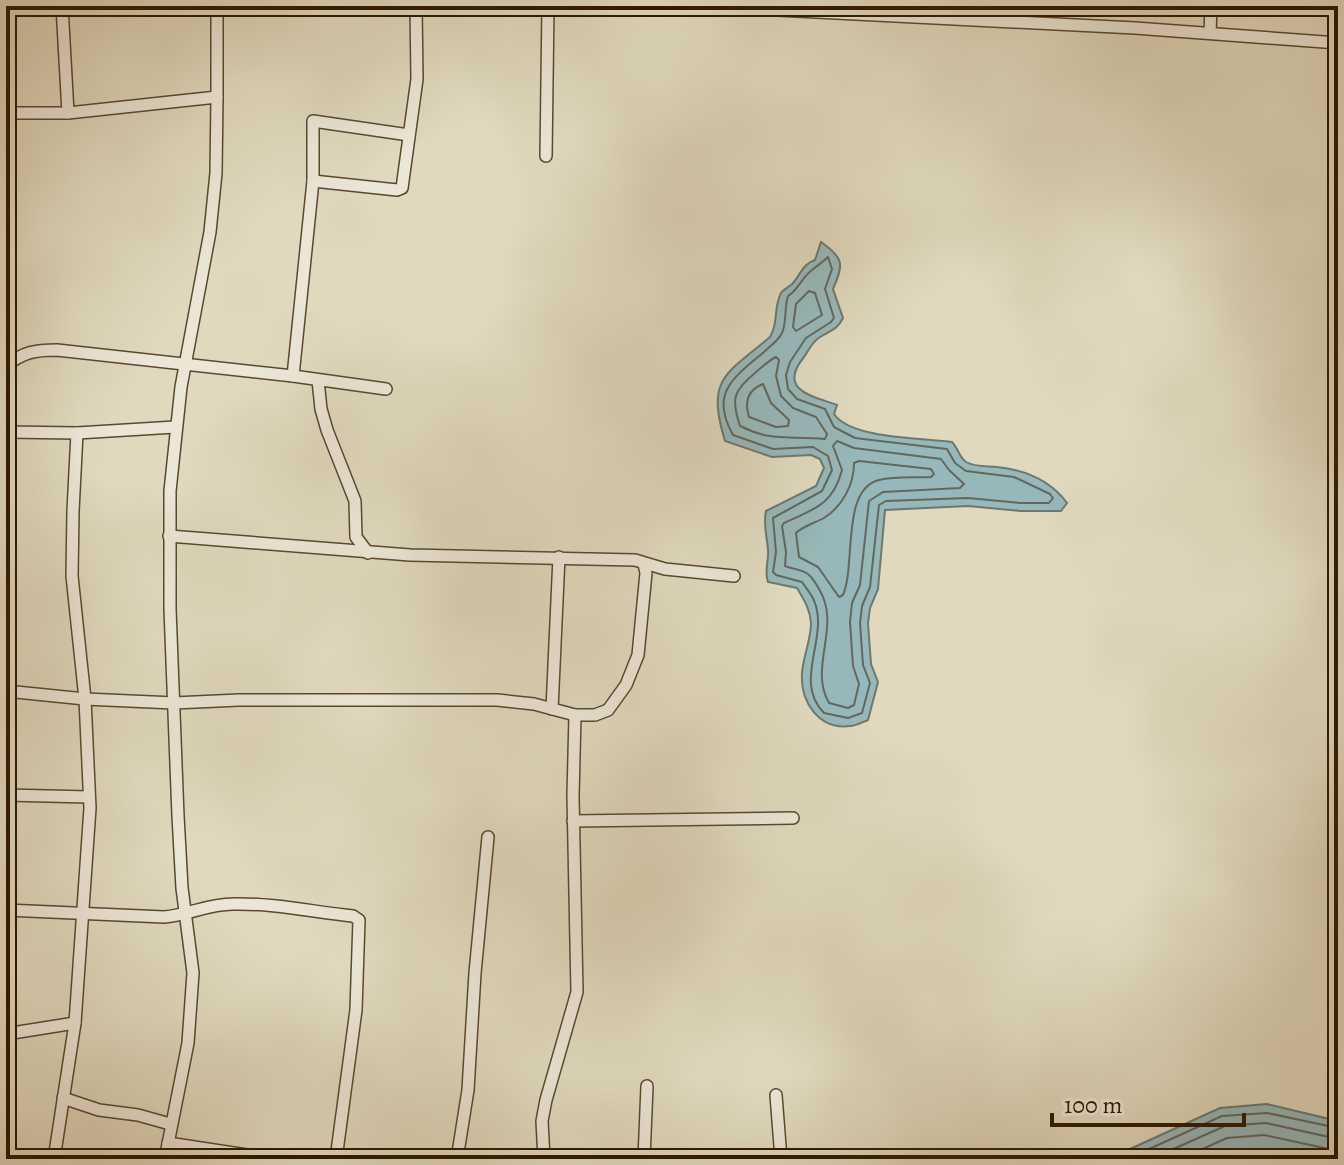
<svg xmlns="http://www.w3.org/2000/svg" width="1344" height="1165" font-family="Alegreya,serif">
  <style>
    .water { fill: #97b8ba; stroke: #6d7870; stroke-width: 2 }
    .lines { fill: none; stroke-linecap: round; stroke-linejoin: round }
    .shore { stroke: #62685d; stroke-width: 2 }
    .minor-casing { stroke: #5a4830; stroke-width: 14 }
    .minor { stroke: #ebe6d5; stroke-width: 11 }
  </style>
  <rect width="100%" height="100%" fill="#e0d9be"/>
  <filter id="stains"><feTurbulence type="fractalNoise" baseFrequency=".0025" numOctaves="4"/><feColorMatrix values="0 0 0 0 .2 0 0 0 0 .09 0 0 0 0 .02 0 0 0 .5 -.17"/></filter>
  <radialGradient id="worn" r=".72"><stop offset=".6" stop-color="#630" stop-opacity="0"/><stop offset="1" stop-color="#630" stop-opacity=".3"/></radialGradient>
  <g class="water">
    <path d="M 821,242 C 844,258 844,264 833,289 L 843,318 C 837,330 831,330 820,337 C 812,342 809,350 804,357 C 777,390 812,396 837,405 L 834,414 C 851,439 922,438 952,442 C 958,448 959,457 966,462 C 974,467 987,466 997,467 C 1025,470 1050,480 1067,503 L 1061,511 L 1020,511 L 968,506 L 885,510 L 878,589 L 870,608 L 868,623 L 871,664 L 878,682 L 868,720 C 863,722 856,726 850,726 C 819,730 800,702 802,673 C 803,657 811,640 811,623 C 810,609 804,600 797,588 L 768,582 C 764,570 769,562 768,550 C 767,536 763,525 766,511 L 816,486 L 824,468 L 820,459 L 811,455 L 772,457 L 725,441 C 706,378 725,375 770,337 C 778,324 774,312 779,298 C 781,289 787,289 792,284 C 801,275 802,264 815,260 Z"/>
    <path d="M 1267,1104 L 1338,1121 L 1338,1159 L 1108,1159 L 1220,1108 Z"/>
  </g>
  <g class="lines">
    <g class="shore">
      <path d="M 828,257 L 832,269 L 825,289 L 834,318 L 831,322 L 806,338 L 790,362 L 786,375 L 788,389 L 797,399 L 825,409 L 834,427 L 855,438 L 947,449 L 955,463 L 966,471 L 1014,477 L 1050,494 L 1053,498 L 1049,503 L 1020,503 L 968,498 L 886,501 L 879,505 L 870,587 L 862,606 L 860,623 L 863,665 L 870,683 L 862,713 L 848,718 L 824,713 C 793,682 828,639 815,603 C 813,596 806,588 802,582 L 776,575 L 773,572 L 776,552 L 773,518 L 822,491 L 832,470 L 828,456 L 813,447 L 773,449 L 733,435 C 709,393 734,377 764,352 C 770,346 778,341 782,333 C 787,322 784,308 788,296 C 799,289 802,277 812,270 C 818,265 823,262 828,257 Z"/>
      <path d="M 809,291 L 815,293 L 822,315 L 796,331 L 793,327 L 796,304 Z"/>
      <path d="M 776,357 L 779,360 L 776,376 L 781,396 L 793,408 L 816,417 L 827,434 L 825,439 C 791,435 774,443 740,426 C 731,399 733,391 755,373 C 762,367 768,361 776,357 Z"/>
      <path d="M 763,384 L 771,403 L 789,420 L 788,426 L 776,427 L 749,417 C 744,401 748,390 763,384 Z"/>
      <path d="M 837,441 L 854,448 L 941,459 L 949,470 L 964,484 L 960,488 L 883,492 L 869,501 L 860,585 L 852,603 L 850,622 L 853,666 L 859,684 L 854,705 L 848,708 L 829,703 C 808,667 842,626 819,589 C 816,584 813,578 808,574 C 801,569 792,569 785,566 L 786,552 L 782,526 L 784,523 C 814,509 833,505 842,470 L 833,446 Z"/>
      <path d="M 859,461 L 931,469 L 934,474 L 931,477 C 914,478 895,476 879,480 C 841,489 856,565 843,595 L 839,597 L 818,567 L 799,557 L 796,533 C 803,526 815,523 824,518 C 843,506 854,484 854,463 Z"/>
      <path d="M 1127,1159 L 1222,1116 L 1267,1113 L 1338,1128"/>
      <path d="M 1151,1159 L 1225,1126 L 1266,1123 L 1338,1139"/>
      <path d="M 1180,1159 L 1227,1138 L 1264,1135 L 1338,1151"/>
    </g>
    <g class="minor-casing">
      <g id="minor">
        <path d="M 62,6 L 68,113"/>
        <path d="M 697,6 L 1135,28 L 1338,43"/>
        <path d="M 549,10 L 581,6"/>
        <path d="M 1210,33 L 1211,6"/>
        <path d="M 217,97 L 217,6"/>
        <path d="M 6,113 L 68,113 L 217,97 L 216,173 L 210,232 L 181,387 L 170,491 L 170,609 L 178,816 L 182,888 L 193,973 L 188,1043 L 165,1159"/>
        <path d="M 546,156 L 548,6"/>
        <path d="M 313,181 L 397,190 L 402,188 L 417,79 L 416,6"/>
        <path d="M 6,366 C 23,352 35,350 57,350 L 293,376 L 386,389"/>
        <path d="M 293,376 L 313,181 L 313,121 L 409,135"/>
        <path d="M 318,380 L 321,409 L 327,430 L 355,501 L 356,537 L 368,553"/>
        <path d="M 6,432 L 77,433 L 175,427"/>
        <path d="M 169,536 L 410,555 L 635,560 L 665,569 L 734,576"/>
        <path d="M 6,691 L 85,699 L 174,703 L 239,700 L 497,700 L 534,704 L 575,715 L 595,715 L 608,710 L 626,685 L 638,655 L 646,573 L 644,564"/>
        <path d="M 552,709 L 559,557"/>
        <path d="M 6,795 L 89,797"/>
        <path d="M 573,821 L 793,818"/>
        <path d="M 6,910 L 164,917 C 188,915 208,904 233,904 C 272,903 314,912 353,916 L 359,920 L 356,1010 L 336,1159"/>
        <path d="M 6,1034 L 75,1023"/>
        <path d="M 776,1095 L 781,1159"/>
        <path d="M 63,1098 L 99,1110 L 138,1115 L 170,1124"/>
        <path d="M 168,1143 L 274,1159"/>
        <path d="M 54,1159 L 75,1023 L 90,808 L 85,699 L 72,576 L 73,511 L 77,433"/>
        <path d="M 457,1159 L 468,1090 L 475,973 L 488,837"/>
        <path d="M 544,1159 L 542,1121 L 546,1100 L 577,992 L 573,796 L 575,715"/>
        <path d="M 644,1159 L 647,1086"/>
      </g>
    </g>
    <use href="#minor" class="minor"/>
  </g>
  <rect width="1344" height="1165" fill="none" stroke="#e0d9be" stroke-width="32"/>
  <rect x="8" y="8" width="1328" height="1149" fill="none" stroke="#2d1700" stroke-width="4"/>
  <rect x="16" y="16" width="1312" height="1133" fill="none" stroke="#2d1700" stroke-width="2"/>
  <path d="M1052 1113v12h192v-12" fill="none" stroke="#2d1700" stroke-width="4"/>
  <text x="1064" y="1113" font-size="24" fill="#2d1700" stroke="#ebe6d5" stroke-width="6" paint-order="stroke">100 m</text>
  <rect width="100%" height="100%" filter="url(#stains)"/>
  <rect width="100%" height="100%" fill="url(#worn)"/>
</svg>
